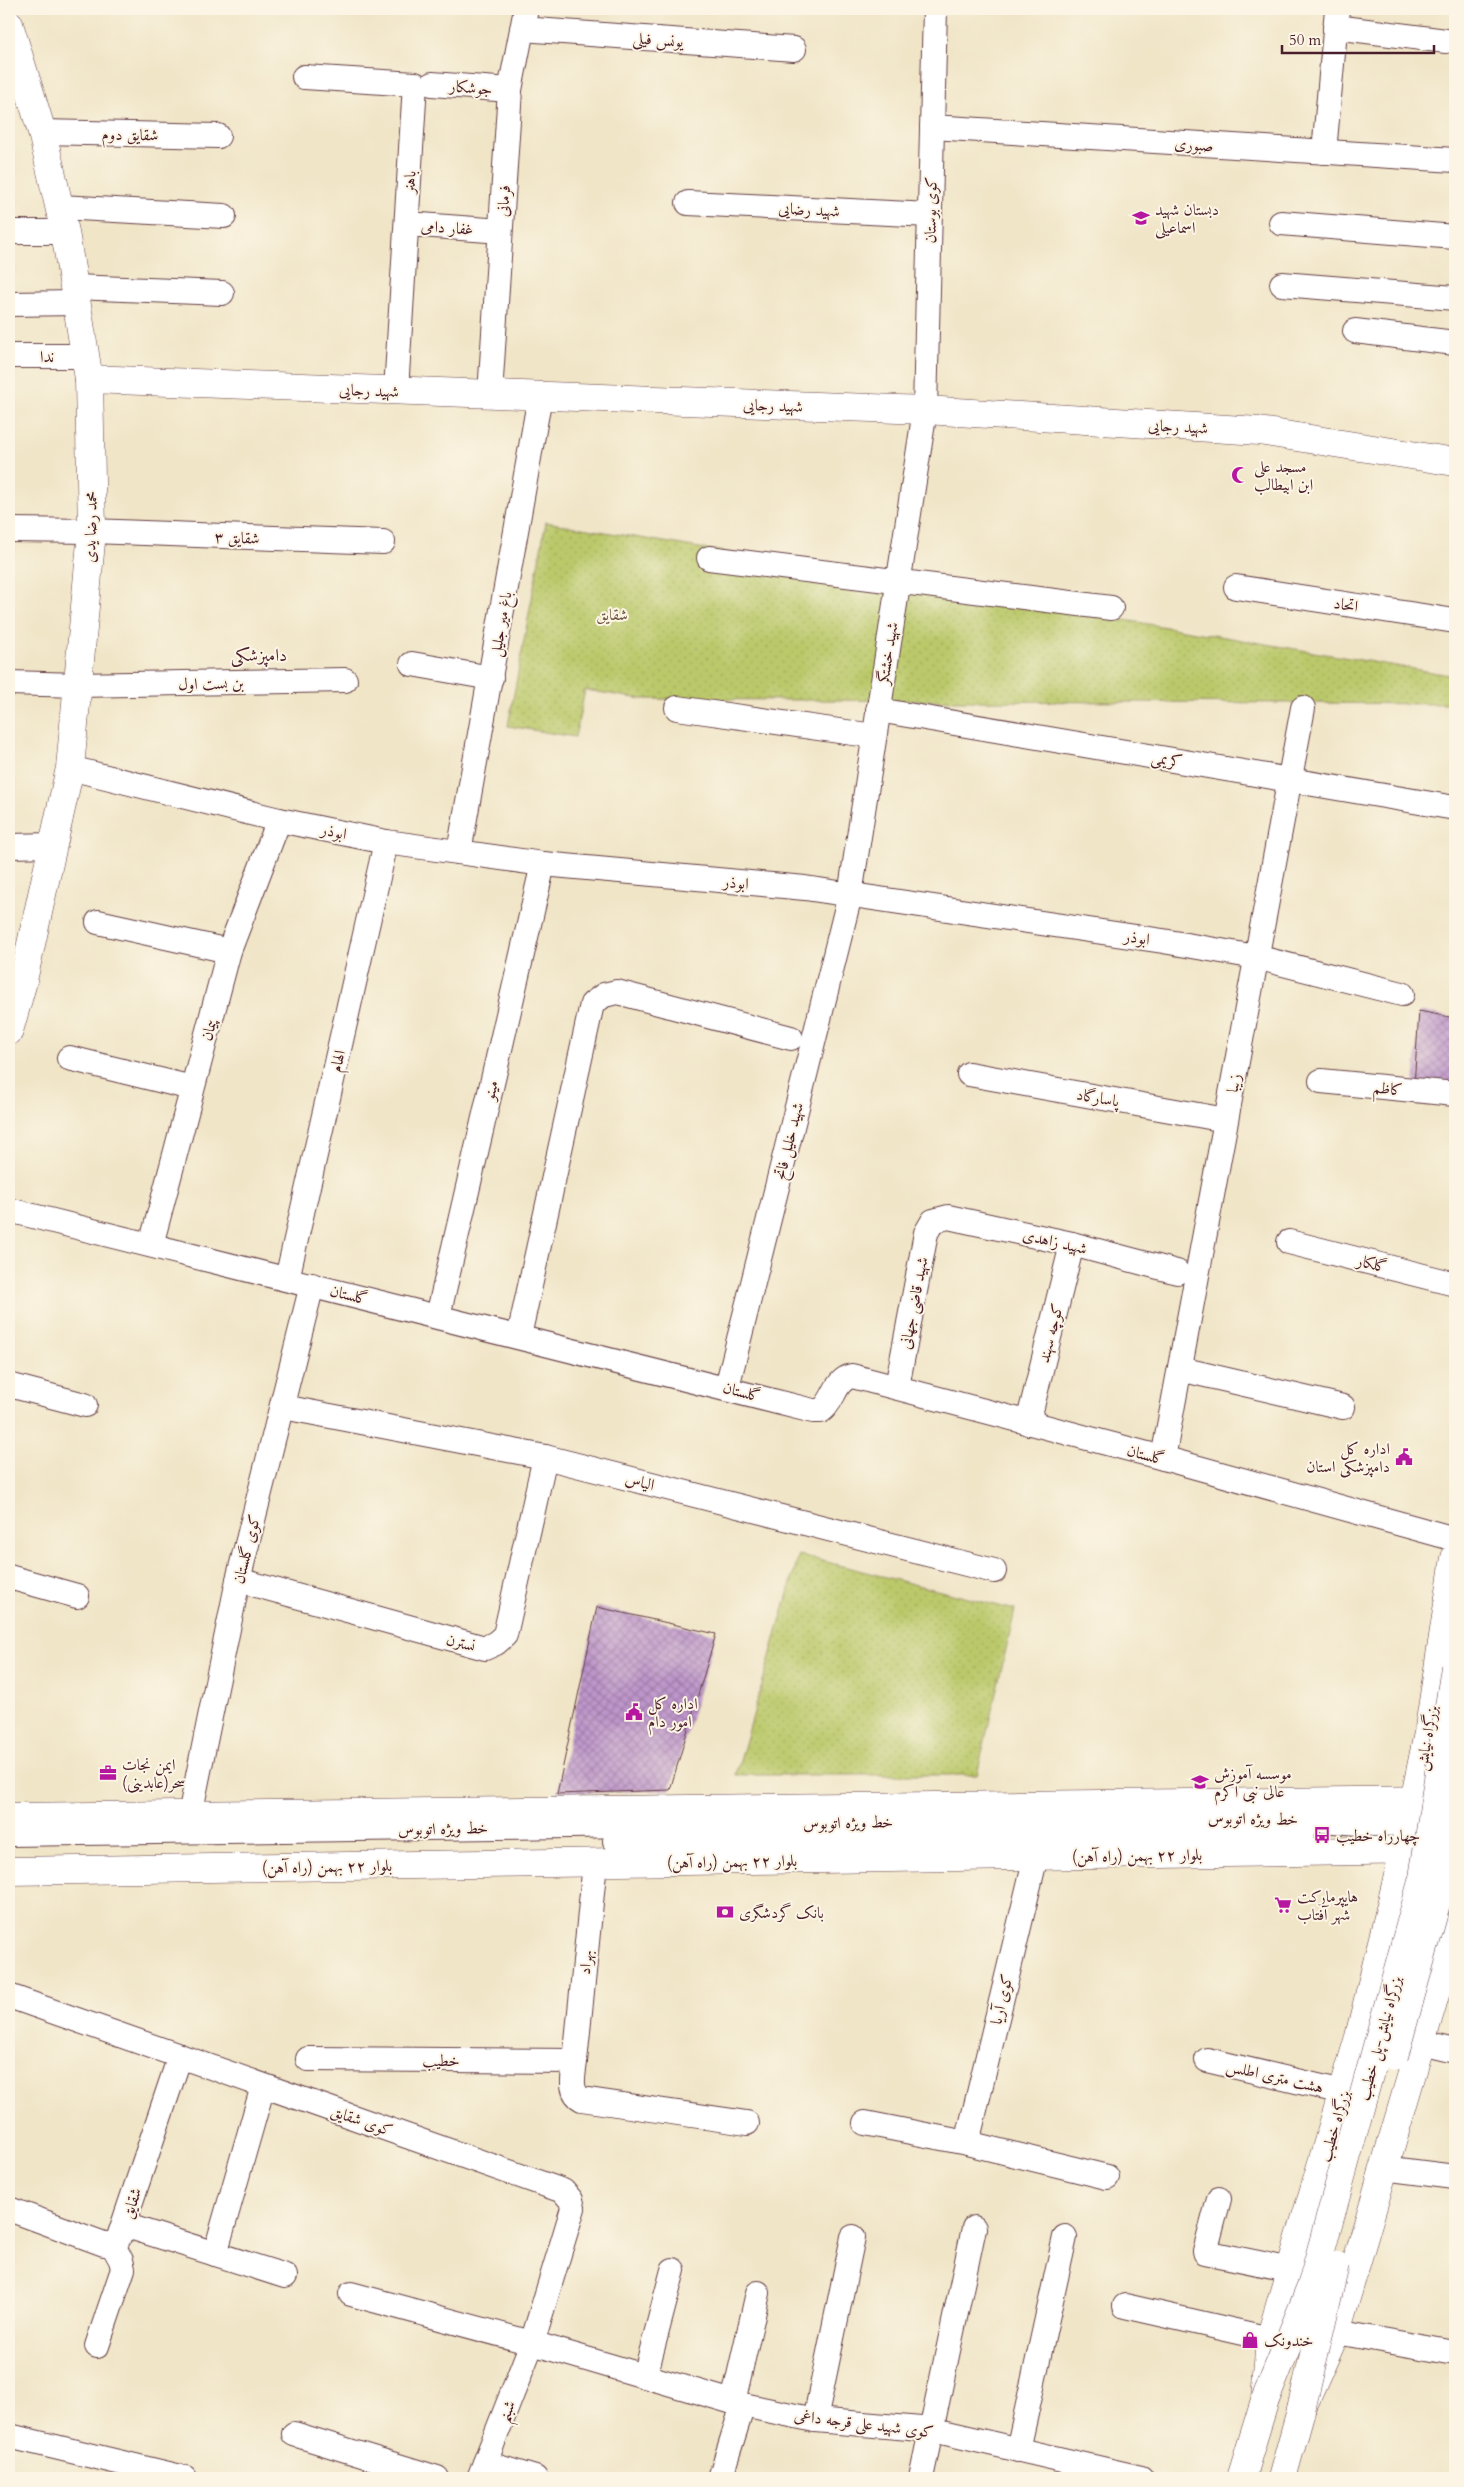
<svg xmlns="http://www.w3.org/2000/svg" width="1464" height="2487" font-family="Cardo,Amiri,serif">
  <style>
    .green { fill: url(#green-dots); stroke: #82744b }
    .building { fill: url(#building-cross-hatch) }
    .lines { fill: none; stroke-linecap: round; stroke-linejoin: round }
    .minor-casing { stroke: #633d42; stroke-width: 26 }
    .major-casing { stroke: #633d42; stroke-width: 29 }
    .highway-casing { stroke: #633d42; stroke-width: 29 }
    .minor { stroke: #fff; stroke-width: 24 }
    .major { stroke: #fff; stroke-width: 28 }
    .highway { stroke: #fff; stroke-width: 28 }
    .highway-bridge-casing { stroke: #633d42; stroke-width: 29; stroke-linecap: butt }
    .highway-bridge { stroke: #fff; stroke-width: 28 }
    .labels { text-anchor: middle; stroke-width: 4; stroke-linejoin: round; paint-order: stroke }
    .street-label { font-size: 16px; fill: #4a1f2b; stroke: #fcf5e5 }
    .poi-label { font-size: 16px; fill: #4a1f2b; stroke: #fcf5e5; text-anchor: start }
    .park-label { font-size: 16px; fill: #6c523e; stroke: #fcf5e5 }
    .neighbourhood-label { font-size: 18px; fill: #4a1f2b; stroke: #fcf5e5 }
  </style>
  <defs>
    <pattern id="green-dots" width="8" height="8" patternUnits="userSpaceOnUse" patternTransform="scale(1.25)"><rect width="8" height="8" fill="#bbc96b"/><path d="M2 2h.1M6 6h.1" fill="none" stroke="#a2ac5d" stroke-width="1.8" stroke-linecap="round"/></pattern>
    <pattern id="building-cross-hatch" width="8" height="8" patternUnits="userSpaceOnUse" patternTransform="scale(1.25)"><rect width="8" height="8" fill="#be96cb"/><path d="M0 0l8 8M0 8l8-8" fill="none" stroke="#9c7aa5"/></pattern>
  </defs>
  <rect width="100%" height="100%" fill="#fcf5e5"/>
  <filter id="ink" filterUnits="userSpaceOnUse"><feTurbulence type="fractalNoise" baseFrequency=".02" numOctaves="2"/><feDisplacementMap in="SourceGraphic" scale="10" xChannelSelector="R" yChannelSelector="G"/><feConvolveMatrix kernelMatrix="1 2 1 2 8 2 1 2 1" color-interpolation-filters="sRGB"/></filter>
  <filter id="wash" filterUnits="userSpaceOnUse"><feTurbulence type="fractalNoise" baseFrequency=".0096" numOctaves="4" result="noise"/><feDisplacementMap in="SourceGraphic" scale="20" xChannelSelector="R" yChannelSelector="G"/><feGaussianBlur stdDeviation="1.12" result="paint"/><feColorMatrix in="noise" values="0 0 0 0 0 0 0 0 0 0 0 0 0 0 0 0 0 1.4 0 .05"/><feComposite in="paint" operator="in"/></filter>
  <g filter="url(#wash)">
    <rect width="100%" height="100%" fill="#f0e5c7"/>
    <g class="green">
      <path d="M 546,522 L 1455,676 L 1455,704 L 641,699 L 585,690 L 575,737 L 508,726 Z"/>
      <path d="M 799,1555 L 1015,1610 L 977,1775 L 736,1775 Z"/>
    </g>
    <g id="blocks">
      <g class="building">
        <path d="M 1419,1011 L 1455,1018 L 1455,1090 L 1414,1086 Z"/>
        <path d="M 597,1607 L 716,1634 L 670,1790 L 557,1794 Z"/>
      </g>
    </g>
  </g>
  <g filter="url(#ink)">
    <use href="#blocks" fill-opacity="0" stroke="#633d42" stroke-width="1"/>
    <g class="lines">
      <g class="minor-casing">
        <g id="minor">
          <path d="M 1335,27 L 1446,41"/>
          <path d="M 522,29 L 794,49"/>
          <path d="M 304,77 L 415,84 L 396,391"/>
          <path d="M 432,84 L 510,90"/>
          <path d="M 932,127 L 1455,160"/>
          <path d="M 42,132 L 218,136"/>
          <path d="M 1324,152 L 1337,9"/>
          <path d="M 688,203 L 930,215"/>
          <path d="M 60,207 L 224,216"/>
          <path d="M 1281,223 L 1455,237"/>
          <path d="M 407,224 L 488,230"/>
          <path d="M 9,232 L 65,232"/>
          <path d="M 1282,284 L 1455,298"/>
          <path d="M 74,287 L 222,293"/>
          <path d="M 9,304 L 77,303"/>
          <path d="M 1355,331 L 1455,343"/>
          <path d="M 9,356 L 85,356"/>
          <path d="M 490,394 L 510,90 L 526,9"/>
          <path d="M 9,530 L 92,531 L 383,542"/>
          <path d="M 709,558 L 1111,608"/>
          <path d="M 1236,587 L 1455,621"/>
          <path d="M 412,664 L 491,678"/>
          <path d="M 9,683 L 78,685 L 345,680"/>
          <path d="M 677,708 L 874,736"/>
          <path d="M 878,710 L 1455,808"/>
          <path d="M 70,768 L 279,820 L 386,842 L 543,864 L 805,888 L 1163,941 L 1256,957 L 1402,994"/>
          <path d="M 9,846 L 53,845"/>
          <path d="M 459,852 L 540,396"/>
          <path d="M 98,922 L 229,951"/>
          <path d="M 69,1058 L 192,1088"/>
          <path d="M 969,1074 L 1226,1120"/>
          <path d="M 1321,1081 L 1455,1094"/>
          <path d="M 9,1210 L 813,1411 L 821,1411 C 835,1401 834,1380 852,1376 L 1163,1458 L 1455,1539"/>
          <path d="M 1289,1242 L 1455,1284"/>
          <path d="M 151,1245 L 229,951 L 279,820"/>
          <path d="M 287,1279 L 386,842"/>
          <path d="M 438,1316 L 543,864"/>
          <path d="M 519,1336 L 592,1004 L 604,995 L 617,992 L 791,1038"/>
          <path d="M 1180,1369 L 1343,1407"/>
          <path d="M 9,1385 L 85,1405"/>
          <path d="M 727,1387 L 850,895 L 925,410 L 935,9"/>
          <path d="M 897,1387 L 926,1233 L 933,1221 L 948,1217 L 1072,1244 L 1177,1272"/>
          <path d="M 283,1407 L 545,1457 L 994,1571"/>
          <path d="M 1028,1423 L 1072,1244"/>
          <path d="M 1163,1458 L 1303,708"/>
          <path d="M 9,1577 L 77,1596"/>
          <path d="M 238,1580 L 485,1648 L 496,1643 L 505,1635 L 545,1457"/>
          <path d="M 190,1815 L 238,1580 L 312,1285"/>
          <path d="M 9,1834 L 1268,1816 L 1373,1824 L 1427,1823"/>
          <path d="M 615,1841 L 976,1840 L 1266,1834 L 1304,1830"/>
          <path d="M 595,1863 L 575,2061 C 574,2074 568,2092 582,2099 L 747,2123"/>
          <path d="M 9,1996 L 563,2191 L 571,2200 L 573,2208 L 532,2343 L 479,2478"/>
          <path d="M 1421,2043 L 1455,2051"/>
          <path d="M 308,2059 L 575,2061"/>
          <path d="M 1207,2060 L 1343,2092"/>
          <path d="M 865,2123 L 967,2143 L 1107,2177"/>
          <path d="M 967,2143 L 1036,1856"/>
          <path d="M 1383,2168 L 1455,2177"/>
          <path d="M 1219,2199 L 1205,2252 L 1292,2270"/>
          <path d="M 9,2209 L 104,2244 L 112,2244 L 118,2240 L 180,2056"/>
          <path d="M 124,2225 L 285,2276"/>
          <path d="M 215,2254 L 263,2086"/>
          <path d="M 351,2294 L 532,2343 L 743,2405 L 815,2420 L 933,2430 L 1141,2478"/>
          <path d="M 1125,2306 L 1270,2339"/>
          <path d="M 1336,2332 L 1455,2353"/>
          <path d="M 97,2346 L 123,2269 L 121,2260 L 112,2244"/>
          <path d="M 645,2376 L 673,2270"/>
          <path d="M 733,2402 L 758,2293"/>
          <path d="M 815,2420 L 853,2237"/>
          <path d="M 294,2434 L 437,2478"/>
          <path d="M 9,2436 L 185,2478"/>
          <path d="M 1018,2450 L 1065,2237"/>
          <path d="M 485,2463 L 535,2478"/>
          <path d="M 720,2478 L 743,2405"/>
          <path d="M 921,2478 L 974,2228"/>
        </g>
      </g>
      <g class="major-casing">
        <g id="major">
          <path d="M 9,24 L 42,132 L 65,232 L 89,379 L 92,531 L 70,768 L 22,985 L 9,1031"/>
          <path d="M 89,379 L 925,410 L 1259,431 L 1455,462"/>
          <path d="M 9,1817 L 1439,1800"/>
          <path d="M 9,1871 L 1427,1850"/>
        </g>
      </g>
      <g class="highway-casing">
        <g id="highway">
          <path d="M 1241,2478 L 1265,2400 L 1270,2339 L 1359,2037 L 1404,1851 L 1429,1728 L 1455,1558"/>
          <path d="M 1282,2478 L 1301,2410 L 1336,2332 L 1455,1927"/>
        </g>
      </g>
      <use href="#minor" class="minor"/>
      <use href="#major" class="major"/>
      <use href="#highway" class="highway"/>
      <g class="highway-bridge-casing">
        <g id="highway-bridge">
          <path d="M 1394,2056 L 1442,1883 L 1455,1799"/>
          <path d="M 1265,2400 L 1311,2287 L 1423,1878 L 1455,1667"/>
          <path d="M 1301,2410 L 1335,2265"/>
        </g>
      </g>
      <use href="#highway-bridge" class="highway-bridge"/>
    </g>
  </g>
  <defs>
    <g id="school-bare" transform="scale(1.35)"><path d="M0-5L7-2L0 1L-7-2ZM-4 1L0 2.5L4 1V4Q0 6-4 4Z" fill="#b5179e" stroke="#fcf5e5" stroke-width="2.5" paint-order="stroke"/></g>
    <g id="mosque-bare" transform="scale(1.35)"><path d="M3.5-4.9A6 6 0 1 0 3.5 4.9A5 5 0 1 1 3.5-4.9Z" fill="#b5179e" stroke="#fcf5e5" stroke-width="2.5" paint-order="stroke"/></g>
    <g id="civic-bare" transform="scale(1.35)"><path d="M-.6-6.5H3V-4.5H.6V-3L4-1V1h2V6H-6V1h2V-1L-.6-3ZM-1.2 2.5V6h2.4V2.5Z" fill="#b5179e" stroke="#fcf5e5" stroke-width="2.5" paint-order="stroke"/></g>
    <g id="office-bare" transform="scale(1.35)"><path d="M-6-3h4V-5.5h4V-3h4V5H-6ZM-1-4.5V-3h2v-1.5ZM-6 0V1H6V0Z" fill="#b5179e" stroke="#fcf5e5" stroke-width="2.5" paint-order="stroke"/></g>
    <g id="university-bare" transform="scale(1.35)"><path d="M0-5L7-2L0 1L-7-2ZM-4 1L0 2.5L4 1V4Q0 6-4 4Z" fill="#b5179e" stroke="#fcf5e5" stroke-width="2.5" paint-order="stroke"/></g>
    <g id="bus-bare" transform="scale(1.35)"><path d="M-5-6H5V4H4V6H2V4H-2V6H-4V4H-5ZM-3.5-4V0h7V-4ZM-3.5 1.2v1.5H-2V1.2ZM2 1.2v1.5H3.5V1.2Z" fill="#b5179e" stroke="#fcf5e5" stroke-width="2.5" paint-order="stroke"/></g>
    <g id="supermarket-bare" transform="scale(1.35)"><path d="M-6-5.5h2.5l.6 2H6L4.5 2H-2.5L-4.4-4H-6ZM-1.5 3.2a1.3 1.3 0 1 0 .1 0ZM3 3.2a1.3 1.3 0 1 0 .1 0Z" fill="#b5179e" stroke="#fcf5e5" stroke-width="2.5" paint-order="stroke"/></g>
    <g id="bank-bare" transform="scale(1.35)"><path d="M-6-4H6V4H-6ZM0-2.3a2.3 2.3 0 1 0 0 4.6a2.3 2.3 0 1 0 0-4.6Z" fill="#b5179e" stroke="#fcf5e5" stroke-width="2.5" paint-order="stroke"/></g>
    <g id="shop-bare" transform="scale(1.35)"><path d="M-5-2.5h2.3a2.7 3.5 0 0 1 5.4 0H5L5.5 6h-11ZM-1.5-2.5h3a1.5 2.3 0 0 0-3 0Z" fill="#b5179e" stroke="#fcf5e5" stroke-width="2.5" paint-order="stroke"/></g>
  </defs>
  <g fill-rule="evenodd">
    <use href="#school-bare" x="1141" y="218"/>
    <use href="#mosque-bare" x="1240" y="475"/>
    <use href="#civic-bare" x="1404" y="1457"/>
    <use href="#civic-bare" x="634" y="1712"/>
    <use href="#office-bare" x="108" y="1773"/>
    <use href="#university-bare" x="1200" y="1782"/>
    <use href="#bus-bare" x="1322" y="1835"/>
    <use href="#supermarket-bare" x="1283" y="1905"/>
    <use href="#bank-bare" x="725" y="1912"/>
    <use href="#shop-bare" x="1250" y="2340"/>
  </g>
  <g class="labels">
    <g class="street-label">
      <text transform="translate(658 39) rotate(4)" y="6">یونس فیلی</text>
      <text transform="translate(471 87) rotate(5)" y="6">جوشکار</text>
      <text transform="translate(130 134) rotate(1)" y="6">شقایق دوم</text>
      <text transform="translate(1194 144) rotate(4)" y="6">صبوری</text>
      <text transform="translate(409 182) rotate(-87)" y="6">باهنر</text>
      <text transform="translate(503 201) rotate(-86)" y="6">فرمانی</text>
      <text transform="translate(809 209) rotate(3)" y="6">شهید رضایی</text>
      <text transform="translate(930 210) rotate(-89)" y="6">کوی بوستان</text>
      <text transform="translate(447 227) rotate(4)" y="6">غفار دامی</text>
      <text x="47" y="362">ندا</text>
      <text transform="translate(369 390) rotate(2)" y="6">شهید رجایی</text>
      <text transform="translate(773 405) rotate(2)" y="6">شهید رجایی</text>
      <text transform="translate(1178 426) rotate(3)" y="6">شهید رجایی</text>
      <text transform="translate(90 527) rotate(-88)" y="6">محمد رضا یدی</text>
      <text transform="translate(237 537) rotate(2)" y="6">شقایق ۳</text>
      <text transform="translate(1346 604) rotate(9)" y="6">اتحاد</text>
      <text transform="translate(500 624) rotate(-80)" y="6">باغ میر جلیل</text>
      <text transform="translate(887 653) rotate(-81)" y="6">شهید خشتگر</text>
      <text transform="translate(211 683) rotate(-1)" y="6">بن بست اول</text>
      <text transform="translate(1167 759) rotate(10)" y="6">کریمی</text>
      <text transform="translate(334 831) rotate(12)" y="6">ابوذر</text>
      <text transform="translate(736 882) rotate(5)" y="6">ابوذر</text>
      <text transform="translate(1137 937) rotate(8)" y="6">ابوذر</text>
      <text transform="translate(208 1030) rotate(-75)" y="6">پیمان</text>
      <text transform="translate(337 1061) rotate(-77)" y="6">الهام</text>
      <text transform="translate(1233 1083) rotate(-80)" y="6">زیبا</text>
      <text transform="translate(1388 1088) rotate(6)" y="6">کاظم</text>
      <text transform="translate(490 1090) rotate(-77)" y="6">مینو</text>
      <text transform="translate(1098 1097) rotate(10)" y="6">پاسارگاد</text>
      <text transform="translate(788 1141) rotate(-76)" y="6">شهید خلیل فاتح</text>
      <text transform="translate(1055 1241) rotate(13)" y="6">شهید زاهدی</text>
      <text transform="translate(1372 1263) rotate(14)" y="6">گلکار</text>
      <text transform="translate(349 1294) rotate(14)" y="6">گلستان</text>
      <text transform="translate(913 1303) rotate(-79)" y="6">شهید قاضی جهانی</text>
      <text transform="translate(1050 1333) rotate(-76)" y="6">کوچه سهند</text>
      <text transform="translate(742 1391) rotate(15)" y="6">گلستان</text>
      <text transform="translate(1146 1454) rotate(15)" y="6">گلستان</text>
      <text transform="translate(640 1481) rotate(14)" y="6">الیاس</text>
      <text transform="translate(246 1549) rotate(-76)" y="6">کوی گلستان</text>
      <text transform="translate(461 1642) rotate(15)" y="6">نسترن</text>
      <text transform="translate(1426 1738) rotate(-80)" y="6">بزرگراه نیایش</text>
      <text transform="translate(1253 1818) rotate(1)" y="6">خط ویژه اتوبوس</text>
      <text transform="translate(848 1822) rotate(-1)" y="6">خط ویژه اتوبوس</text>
      <text transform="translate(443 1828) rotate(-1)" y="6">خط ویژه اتوبوس</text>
      <text transform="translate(1137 1855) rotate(-1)" y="6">بلوار ۲۲ بهمن (راه آهن)</text>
      <text transform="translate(732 1861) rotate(-1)" y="6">بلوار ۲۲ بهمن (راه آهن)</text>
      <text transform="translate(327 1866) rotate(-1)" y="6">بلوار ۲۲ بهمن (راه آهن)</text>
      <text transform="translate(585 1962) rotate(-84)" y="6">بهراد</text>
      <text transform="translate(1001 1999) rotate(-77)" y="6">کوی آریا</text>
      <text transform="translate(1379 2038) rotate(-75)" y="6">بزرگراه نیایش-پل خطیب</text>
      <text x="441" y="2066">خطیب</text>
      <text transform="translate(1275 2076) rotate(13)" y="6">هشت متری اطلس</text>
      <text transform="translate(362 2120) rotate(19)" y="6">کوی شقایق</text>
      <text transform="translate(1334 2126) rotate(-74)" y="6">بزرگراه خطیب</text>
      <text transform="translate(131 2203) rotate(-72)" y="6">شقایق</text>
      <text transform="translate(506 2411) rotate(-69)" y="6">شبنم</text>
      <text transform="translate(864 2423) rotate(7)" y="6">کوی شهید علی قرجه داغی</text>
    </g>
    <g class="poi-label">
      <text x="1155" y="215">دبستان شهید<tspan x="1155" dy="18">اسماعیلی</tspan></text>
      <text x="1254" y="472">مسجد علی<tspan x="1254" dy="18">ابن ابیطالب</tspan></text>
      <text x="1390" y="1454" text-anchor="end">اداره کل<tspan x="1390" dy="18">دامپزشکی استان</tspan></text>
      <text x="648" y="1709">اداره کل<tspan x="648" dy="18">امور دام</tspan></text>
      <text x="122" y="1770">ایمن نجات<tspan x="122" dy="18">سحر(عابدینی)</tspan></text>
      <text x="1214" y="1779">موسسه آموزش<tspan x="1214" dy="18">عالی نبی اکرم</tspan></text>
      <text x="1336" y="1841">چهارراه خطیب</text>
      <text x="1297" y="1902">هایپرمارکت<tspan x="1297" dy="18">شهر آفتاب</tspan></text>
      <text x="739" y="1918">بانک گردشگری</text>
      <text x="1264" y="2346">خندونک</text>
    </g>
    <g class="park-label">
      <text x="612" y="620">شقایق</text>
    </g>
    <g class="neighbourhood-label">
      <text x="259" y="661">دامپزشکی</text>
    </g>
  </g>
  <rect width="1464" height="2487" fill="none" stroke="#fcf5e5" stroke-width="30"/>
  <path d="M1282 45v8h152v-8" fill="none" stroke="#4a1f2b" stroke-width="2.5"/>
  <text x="1289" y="45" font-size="15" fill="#4a1f2b" stroke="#fcf5e5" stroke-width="4" paint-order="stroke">50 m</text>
</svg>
